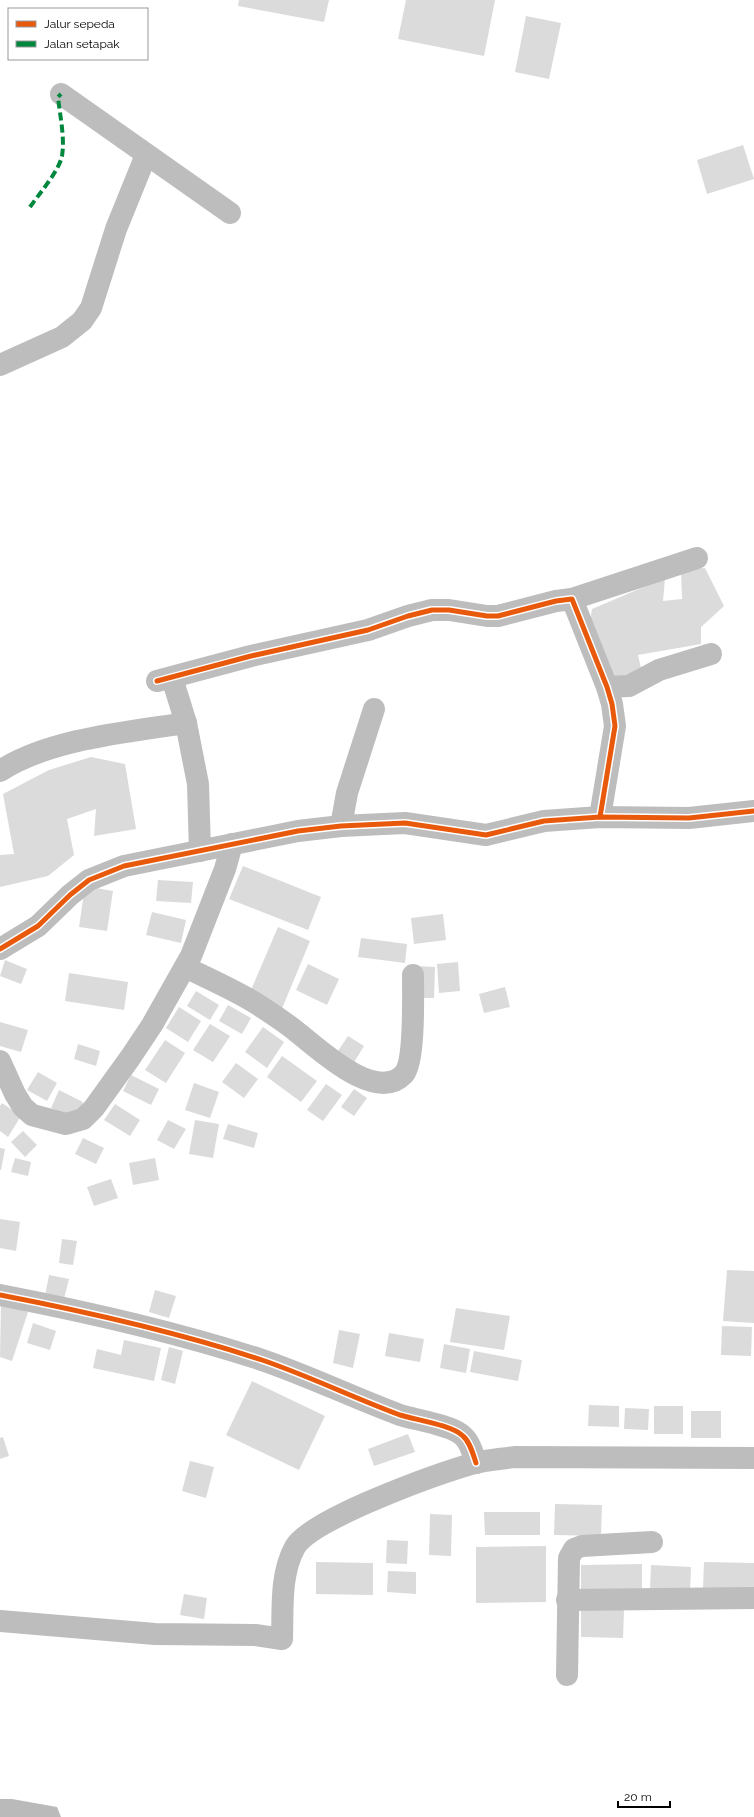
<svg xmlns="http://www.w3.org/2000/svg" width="754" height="1817" font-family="Raleway,sans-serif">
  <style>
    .water { fill: #bababa }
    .building { fill: #dbdbdb }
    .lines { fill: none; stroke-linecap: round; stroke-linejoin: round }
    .minor { stroke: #bdbdbd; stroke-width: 22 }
    .highway { stroke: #bdbdbd; stroke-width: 22 }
    .quiet { stroke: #00873e; stroke-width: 4; stroke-dasharray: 8 4; stroke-linecap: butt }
    .cycleway-casing { stroke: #fff; stroke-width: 8 }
    .cycleway { stroke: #e8590c; stroke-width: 5 }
  </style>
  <rect width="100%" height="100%" fill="#fff"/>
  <path class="water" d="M 0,1799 L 12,1799 L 57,1807 L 61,1817 L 0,1817 Z"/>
  <g class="building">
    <path d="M 239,0 L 329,0 L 324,22 L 238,6 Z"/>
    <path d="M 406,0 L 495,0 L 484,56 L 398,39 Z"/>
    <path d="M 526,16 L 561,23 L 549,79 L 515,72 Z"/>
    <path d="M 743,145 L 754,179 L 707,194 L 697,160 Z"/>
    <path d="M 705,568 L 724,606 L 701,627 L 701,644 L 638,655 L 643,677 L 613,676 L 590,621 L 592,609 L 665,578 L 663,601 L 682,599 L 681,570 Z"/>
    <path d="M 91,757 L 125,764 L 136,829 L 94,836 L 96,809 L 67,819 L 74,855 L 48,876 L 0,887 L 0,855 L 14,854 L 3,794 L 49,770 Z"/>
    <path d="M 243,866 L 321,897 L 308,930 L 229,899 Z"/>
    <path d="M 158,880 L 193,882 L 191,903 L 156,901 Z"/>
    <path d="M 85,886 L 113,891 L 107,931 L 79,927 Z"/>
    <path d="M 152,912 L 186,920 L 181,943 L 146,935 Z"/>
    <path d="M 443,914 L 446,940 L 414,944 L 411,918 Z"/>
    <path d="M 278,927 L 310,941 L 281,1011 L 248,997 Z"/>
    <path d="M 361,938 L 407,944 L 405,963 L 358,957 Z"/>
    <path d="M 5,960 L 27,969 L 21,984 L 0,976 Z"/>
    <path d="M 458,962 L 460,991 L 439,993 L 437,964 Z"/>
    <path d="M 308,964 L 339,979 L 327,1005 L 296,990 Z"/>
    <path d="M 416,966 L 435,967 L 434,998 L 415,998 Z"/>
    <path d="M 69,973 L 128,982 L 124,1010 L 65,1001 Z"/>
    <path d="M 505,987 L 510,1007 L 484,1013 L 479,994 Z"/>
    <path d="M 196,991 L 219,1005 L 210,1020 L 187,1006 Z"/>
    <path d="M 228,1005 L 251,1018 L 242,1034 L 219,1021 Z"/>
    <path d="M 179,1007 L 201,1021 L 188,1042 L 166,1028 Z"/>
    <path d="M 0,1022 L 28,1030 L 21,1052 L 0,1046 Z"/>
    <path d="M 210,1024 L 230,1036 L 213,1062 L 193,1050 Z"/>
    <path d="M 263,1027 L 284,1042 L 267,1068 L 245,1052 Z"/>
    <path d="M 348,1036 L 364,1046 L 353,1064 L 336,1054 Z"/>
    <path d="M 165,1040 L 185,1053 L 166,1083 L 145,1070 Z"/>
    <path d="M 78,1044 L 100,1051 L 96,1066 L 74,1059 Z"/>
    <path d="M 282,1056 L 317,1081 L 301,1102 L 267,1077 Z"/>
    <path d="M 236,1063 L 258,1079 L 244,1098 L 222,1082 Z"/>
    <path d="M 38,1072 L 57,1083 L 47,1101 L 27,1090 Z"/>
    <path d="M 131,1075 L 159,1089 L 151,1105 L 123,1091 Z"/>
    <path d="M 194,1083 L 219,1092 L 210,1118 L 185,1110 Z"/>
    <path d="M 326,1084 L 342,1095 L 323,1121 L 307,1110 Z"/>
    <path d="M 354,1089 L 367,1098 L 354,1116 L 341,1107 Z"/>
    <path d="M 59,1090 L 83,1102 L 76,1119 L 51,1108 Z"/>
    <path d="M 2,1103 L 21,1116 L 8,1137 L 0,1131 L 0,1106 Z"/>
    <path d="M 115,1104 L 140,1120 L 130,1136 L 104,1120 Z"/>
    <path d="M 168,1120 L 186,1129 L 174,1149 L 157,1140 Z"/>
    <path d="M 195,1120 L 219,1124 L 213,1158 L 189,1154 Z"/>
    <path d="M 228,1124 L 258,1133 L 254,1148 L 223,1139 Z"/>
    <path d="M 23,1131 L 37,1145 L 25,1157 L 11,1142 Z"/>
    <path d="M 83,1138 L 104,1148 L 96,1164 L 75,1154 Z"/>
    <path d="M 0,1148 L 5,1149 L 1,1170 L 0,1170 Z"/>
    <path d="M 15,1158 L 31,1162 L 28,1176 L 11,1172 Z"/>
    <path d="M 155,1158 L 159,1180 L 133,1185 L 129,1163 Z"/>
    <path d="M 111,1179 L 118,1198 L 94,1206 L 87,1187 Z"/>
    <path d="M 0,1219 L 20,1222 L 16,1251 L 0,1248 Z"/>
    <path d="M 62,1239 L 77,1241 L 73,1265 L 59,1263 Z"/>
    <path d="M 727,1270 L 754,1271 L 754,1323 L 723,1321 Z"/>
    <path d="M 49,1275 L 69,1279 L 64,1299 L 45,1296 Z"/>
    <path d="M 155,1290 L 176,1296 L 169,1318 L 149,1312 Z"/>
    <path d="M 1,1303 L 28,1312 L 12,1361 L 0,1357 Z"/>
    <path d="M 456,1308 L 510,1316 L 504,1350 L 450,1342 Z"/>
    <path d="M 33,1323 L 56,1331 L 50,1350 L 27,1343 Z"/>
    <path d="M 722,1326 L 752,1327 L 751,1356 L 721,1355 Z"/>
    <path d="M 339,1330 L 360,1334 L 353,1368 L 333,1363 Z"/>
    <path d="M 389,1333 L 424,1339 L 420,1362 L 385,1356 Z"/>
    <path d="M 124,1340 L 161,1348 L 154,1381 L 93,1368 L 97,1349 L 121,1355 Z"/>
    <path d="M 444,1344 L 470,1349 L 466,1373 L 440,1368 Z"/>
    <path d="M 169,1347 L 183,1351 L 175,1384 L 161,1380 Z"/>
    <path d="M 474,1351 L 522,1360 L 518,1381 L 470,1372 Z"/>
    <path d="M 252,1381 L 325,1416 L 299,1470 L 226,1435 Z"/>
    <path d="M 589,1405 L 619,1406 L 619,1427 L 588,1426 Z"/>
    <rect x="654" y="1406" width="29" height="28"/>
    <path d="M 625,1408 L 649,1409 L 648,1430 L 624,1429 Z"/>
    <rect x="691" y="1411" width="30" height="27"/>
    <path d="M 408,1434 L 415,1452 L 374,1466 L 368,1449 Z"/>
    <path d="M 3,1437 L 9,1456 L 0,1459 L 0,1438 Z"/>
    <path d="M 190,1461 L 214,1467 L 206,1498 L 182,1491 Z"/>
    <path d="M 555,1504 L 602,1505 L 601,1536 L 554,1535 Z"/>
    <path d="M 484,1512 L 540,1512 L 540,1535 L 485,1535 Z"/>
    <path d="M 430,1514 L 452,1515 L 451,1556 L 429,1555 Z"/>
    <path d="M 387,1540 L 408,1541 L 407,1564 L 386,1563 Z"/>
    <path d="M 546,1546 L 546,1602 L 476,1603 L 476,1547 Z"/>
    <path d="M 316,1562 L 373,1563 L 373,1595 L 316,1594 Z"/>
    <path d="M 704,1562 L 754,1563 L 754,1591 L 703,1589 Z"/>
    <path d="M 642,1564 L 642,1592 L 581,1592 L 581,1565 Z"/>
    <path d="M 651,1565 L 691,1567 L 690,1592 L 650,1591 Z"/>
    <path d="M 388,1571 L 416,1572 L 416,1594 L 387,1592 Z"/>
    <path d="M 184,1594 L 207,1598 L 204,1619 L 180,1615 Z"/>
    <path d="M 581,1610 L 624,1610 L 623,1638 L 581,1637 Z"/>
  </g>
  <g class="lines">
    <g class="minor">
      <path d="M 61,94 L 230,213"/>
      <path d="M 0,365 L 62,337 L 82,321 L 91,308 L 116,229 L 146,155"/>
      <path d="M 572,599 L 697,558"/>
      <path d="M 172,678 L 186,723 L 198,784 L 200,851"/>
      <path d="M 157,681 L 251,656 L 368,630 L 408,616 L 432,610 L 449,610 L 487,616 L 498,616 L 556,601 L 572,599 L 607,687 L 612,704 L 615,726 L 600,817"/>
      <path d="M 607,687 L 629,686 L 659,670 L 711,654"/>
      <path d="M 0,771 C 49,739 128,732 186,723"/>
      <path d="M 341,826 L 347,793 L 374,709"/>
      <path d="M 0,949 L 38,926 L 70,895 L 89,880 L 124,866 L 298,831 L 341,826 L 405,823 L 486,835 L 544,821 L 600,817 L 689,818 L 754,811"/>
      <path d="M 185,967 C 209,979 235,990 257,1004 C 271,1013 285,1022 297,1032 C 319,1049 376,1104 404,1074 C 415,1061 413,995 413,975"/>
      <path d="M 0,1061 L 15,1094 L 23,1107 L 32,1115 L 66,1124 L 83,1119 L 94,1108 L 130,1058 L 152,1025 L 191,956 L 225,869 L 232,844"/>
      <path d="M 0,1295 C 88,1312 177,1332 262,1360 C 309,1376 354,1398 400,1415 C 416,1420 452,1425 463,1436 C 470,1442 473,1454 476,1463"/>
      <path d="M 567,1600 L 754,1598"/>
      <path d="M 567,1675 L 569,1558 L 574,1549 L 582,1546 L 652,1542"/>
    </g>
    <path class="highway" d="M 0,1621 L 155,1634 L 255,1635 L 282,1639 C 283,1608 280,1574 295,1547 C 312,1518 440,1473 475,1463 C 487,1460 501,1459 514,1457 L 754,1458"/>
    <path class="quiet" d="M 30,207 C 39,194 59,171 62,156 C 65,138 60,116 58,97 L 61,94"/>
    <g class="cycleway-casing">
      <g id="cycleway">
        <path d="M 157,681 L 251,656 L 368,630 L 408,616 L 432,610 L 449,610 L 487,616 L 498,616 L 556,601 L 572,599 L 607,687 L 612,704 L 615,726 L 600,817"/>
        <path d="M 0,949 L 38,926 L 70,895 L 89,880 L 124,866 L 298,831 L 341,826 L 405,823 L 486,835 L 544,821 L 600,817 L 689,818 L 754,811"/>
        <path d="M 0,1295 C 88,1312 177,1332 262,1360 C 309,1376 354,1398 400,1415 C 416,1420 452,1425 463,1436 C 470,1442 473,1454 476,1463"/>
      </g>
    </g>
    <use href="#cycleway" class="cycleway"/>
  </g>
  <rect x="8" y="8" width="140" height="52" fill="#ffffff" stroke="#999999"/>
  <rect x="16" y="21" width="20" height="6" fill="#e8590c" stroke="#999999"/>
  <text x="44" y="28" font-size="12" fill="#000000">Jalur sepeda</text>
  <rect x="16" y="41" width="20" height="6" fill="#00873e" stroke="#999999"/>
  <text x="44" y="48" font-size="12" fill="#000000">Jalan setapak</text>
  <path d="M618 1801v6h52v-6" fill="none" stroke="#000000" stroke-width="2"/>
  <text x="624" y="1801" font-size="12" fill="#000000" stroke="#ffffff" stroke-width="3" paint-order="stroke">20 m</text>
</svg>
